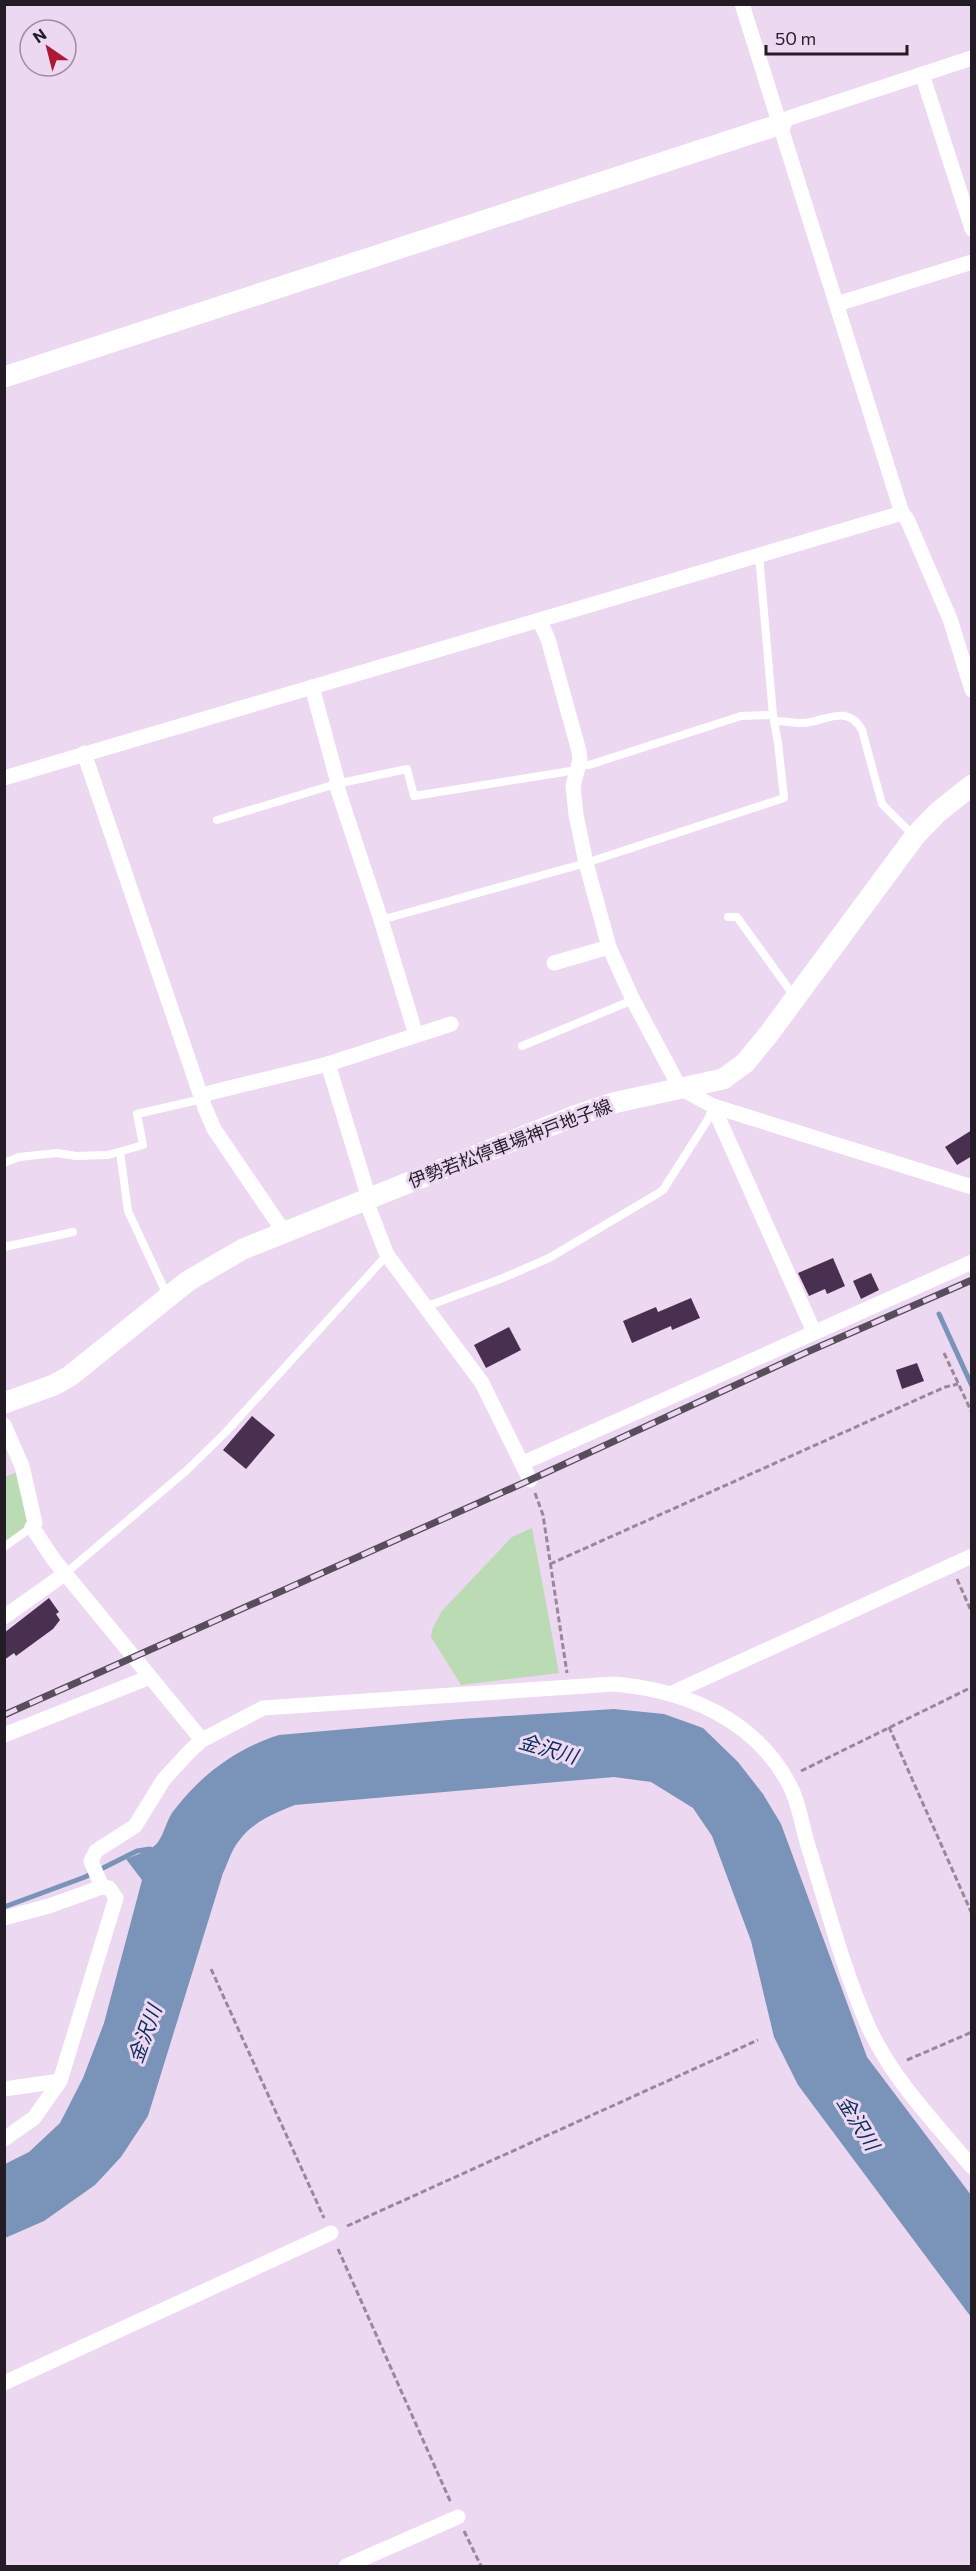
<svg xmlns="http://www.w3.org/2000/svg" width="976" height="2571" font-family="Commissioner,'Noto Sans JP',sans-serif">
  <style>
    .green { fill: #bbdbb4 }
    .water { fill: #7a93b8 }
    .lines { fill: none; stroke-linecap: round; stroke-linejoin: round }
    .stream { stroke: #7a93b8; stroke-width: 5 }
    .building { fill: #4a3050 }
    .path { stroke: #97889b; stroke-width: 3; stroke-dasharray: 6 3; stroke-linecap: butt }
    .lane { stroke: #fff; stroke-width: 8 }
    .street { stroke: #fff; stroke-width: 15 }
    .secondary { stroke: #fff; stroke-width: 21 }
    .rail-casing { stroke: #584e5b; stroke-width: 7 }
    .rail { stroke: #ecd8f1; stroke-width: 4.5; stroke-dasharray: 14; stroke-linecap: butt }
    .labels { text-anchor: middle; stroke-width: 6; stroke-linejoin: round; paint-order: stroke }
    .street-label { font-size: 18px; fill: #231c25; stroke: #ecd8f1 }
    .water-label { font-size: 20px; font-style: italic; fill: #0a2c5b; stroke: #ecd8f1 }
  </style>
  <rect width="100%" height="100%" fill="#ecd8f1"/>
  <g class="green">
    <path d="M 17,1472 L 29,1524 L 5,1541 L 5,1477 Z"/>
    <path d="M 532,1528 L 559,1673 L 461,1685 L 431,1637 L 432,1630 L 441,1612 L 512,1537 Z"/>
  </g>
  <path class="water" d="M 614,1709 L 664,1714 L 703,1728 L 738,1762 L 763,1794 L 781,1824 L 867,2057 L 971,2195 L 971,2317 L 798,2085 L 774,2037 L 751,1941 L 712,1836 L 693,1808 L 651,1782 L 614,1777 L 295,1805 C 274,1813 251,1823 238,1842 C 231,1851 228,1863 223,1873 L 148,2116 L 121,2157 L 95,2185 L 44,2221 L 5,2238 L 5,2164 L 29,2152 L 60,2123 L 83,2078 L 104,2023 L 142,1880 L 126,1859 C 135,1855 153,1850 158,1842 C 165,1832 167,1818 175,1809 C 202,1774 237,1748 279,1735 L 460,1719 Z"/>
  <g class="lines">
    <g class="stream">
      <path d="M 939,1314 L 972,1386"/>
      <path d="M 4,1907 L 85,1877 L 137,1851 L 150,1849"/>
    </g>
  </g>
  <g class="building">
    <path d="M 972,1130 L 972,1156 L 957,1165 L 945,1147 Z"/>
    <path d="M 833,1258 L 845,1286 L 827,1294 L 825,1289 L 809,1296 L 798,1273 Z"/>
    <path d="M 871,1273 L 879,1290 L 861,1299 L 853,1281 Z"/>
    <path d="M 691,1298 L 700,1318 L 672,1330 L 671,1326 L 632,1343 L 623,1321 L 656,1307 L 658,1312 Z"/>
    <path d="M 509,1327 L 521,1350 L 486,1368 L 474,1345 Z"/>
    <path d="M 917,1363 L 924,1381 L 902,1389 L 896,1370 Z"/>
    <path d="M 252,1416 L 275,1435 L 246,1469 L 223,1450 Z"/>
    <path d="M 49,1598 L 59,1612 L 56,1614 L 60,1620 L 53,1629 L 16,1656 L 14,1653 L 4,1660 L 4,1633 Z"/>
  </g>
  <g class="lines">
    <g class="path">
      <path d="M 944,1353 L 972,1413"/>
      <path d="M 535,1493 L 543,1515 L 567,1673"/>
      <path d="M 550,1564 L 945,1387 L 958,1384"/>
      <path d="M 957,1579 L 972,1613"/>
      <path d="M 889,1727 L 972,1914"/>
      <path d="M 801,1771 L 972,1687"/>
      <path d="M 211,1969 L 324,2218"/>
      <path d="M 907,2060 L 972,2032"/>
      <path d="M 347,2226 L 758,2040"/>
      <path d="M 338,2249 L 451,2503"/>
      <path d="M 464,2531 L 481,2566"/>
    </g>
    <g class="lane">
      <path d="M 774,721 C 783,721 794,723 803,723 C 825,722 847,703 862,730 L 882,804 L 914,836"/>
      <path d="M 579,764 L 589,765 L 741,716 L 773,715"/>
      <path d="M 217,820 L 336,784 L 407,769 L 414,796 L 577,770"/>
      <path d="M 728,917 L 737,917 L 794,996"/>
      <path d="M 381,920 L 586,863 L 784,798 L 778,743 L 773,715 L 759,555"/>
      <path d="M 522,1046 L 633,1000"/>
      <path d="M 120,1152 L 128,1211 L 168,1297"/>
      <path d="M 4,1163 L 19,1157 L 57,1153 L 76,1156 L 108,1155 L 143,1145 L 137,1114 L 202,1099"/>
      <path d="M 4,1247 L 73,1232"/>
      <path d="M 425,1307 L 503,1278 L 549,1258 L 657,1194 L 663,1190 L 707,1121 L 713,1107"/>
      <path d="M 4,1547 L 32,1527"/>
      <path d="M 66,1573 L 186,1471 L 226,1432 L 387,1255"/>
    </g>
    <g class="street">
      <path d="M 742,4 L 902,513 L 907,519 L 950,619 L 972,690"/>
      <path d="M 922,74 L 972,229"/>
      <path d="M 781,124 L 789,118 L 972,58"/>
      <path d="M 837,304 L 972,262"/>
      <path d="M 539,620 L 548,639 L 579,751 L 580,760 L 573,786 L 576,815 L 586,863 L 609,947 L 633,1000 L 680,1088 L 713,1106 L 972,1187"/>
      <path d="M 312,687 L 338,783"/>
      <path d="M 84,753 L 205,1108 L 214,1129 L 284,1232"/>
      <path d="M 4,778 L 902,513"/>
      <path d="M 336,784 L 381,920 L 416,1035"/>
      <path d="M 554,963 L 609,947"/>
      <path d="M 328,1064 L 369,1198"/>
      <path d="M 201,1095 L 328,1064 L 451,1024"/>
      <path d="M 713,1106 L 814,1332"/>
      <path d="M 366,1201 L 387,1255 L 482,1383 L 530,1480"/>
      <path d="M 4,1425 L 22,1466 L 35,1523 L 32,1527 L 54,1560 L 202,1740"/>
      <path d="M 523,1463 L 972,1262"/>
      <path d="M 4,1617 L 66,1573"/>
      <path d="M 672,1693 L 972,1556"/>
      <path d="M 4,1735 L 150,1677"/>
      <path d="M 102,1887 L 91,1861 L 96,1851 L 135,1826 L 164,1779 L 190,1751 L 202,1740 L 263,1708 L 614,1684 C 684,1690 753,1718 788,1782 C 800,1803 802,1829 810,1852 C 828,1910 844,1972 869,2028 C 893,2080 936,2124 972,2167"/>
      <path d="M 4,1918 L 49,1906 L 102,1887 L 109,1888 L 116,1898 L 60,2081 L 34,2118 L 4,2139"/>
      <path d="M 4,2089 L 60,2081"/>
      <path d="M 4,2383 L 331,2233"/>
      <path d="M 346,2566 L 458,2517"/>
    </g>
    <g class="secondary">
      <path d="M 4,377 L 781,124"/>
      <path d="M 4,1403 L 54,1385 L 70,1376 L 188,1281 L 243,1249 L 572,1117 L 613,1103 L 723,1079 L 745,1063 L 768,1035 L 915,836 L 937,813 L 972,785"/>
    </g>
    <g class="rail-casing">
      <path id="rail" d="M 4,1715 L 530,1480 L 807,1352 L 972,1280"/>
    </g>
    <use href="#rail" class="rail"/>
  </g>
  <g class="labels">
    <g class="street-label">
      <text transform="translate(510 1144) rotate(-21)" y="6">伊勢若松停車場神戸地子線</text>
    </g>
    <g class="water-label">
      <text transform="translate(548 1749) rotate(16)" y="7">金沢川</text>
      <text transform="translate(145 2034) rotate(-70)" y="7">金沢川</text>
      <text transform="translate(858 2123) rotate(58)" y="7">金沢川</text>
    </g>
  </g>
  <rect width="976" height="2571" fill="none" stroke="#231c25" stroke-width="12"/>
  <g transform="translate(48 48) rotate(325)"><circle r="28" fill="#ecd8f1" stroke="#9c8d9f" stroke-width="1.5"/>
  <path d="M0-4.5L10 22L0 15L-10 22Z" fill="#ad1834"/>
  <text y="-9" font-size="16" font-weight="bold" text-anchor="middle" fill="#231c25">N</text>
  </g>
  <path d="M766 45v9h141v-9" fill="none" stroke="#231c25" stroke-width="3"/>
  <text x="775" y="45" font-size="18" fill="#231c25" stroke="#ecd8f1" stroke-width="4.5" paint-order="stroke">50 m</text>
</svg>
